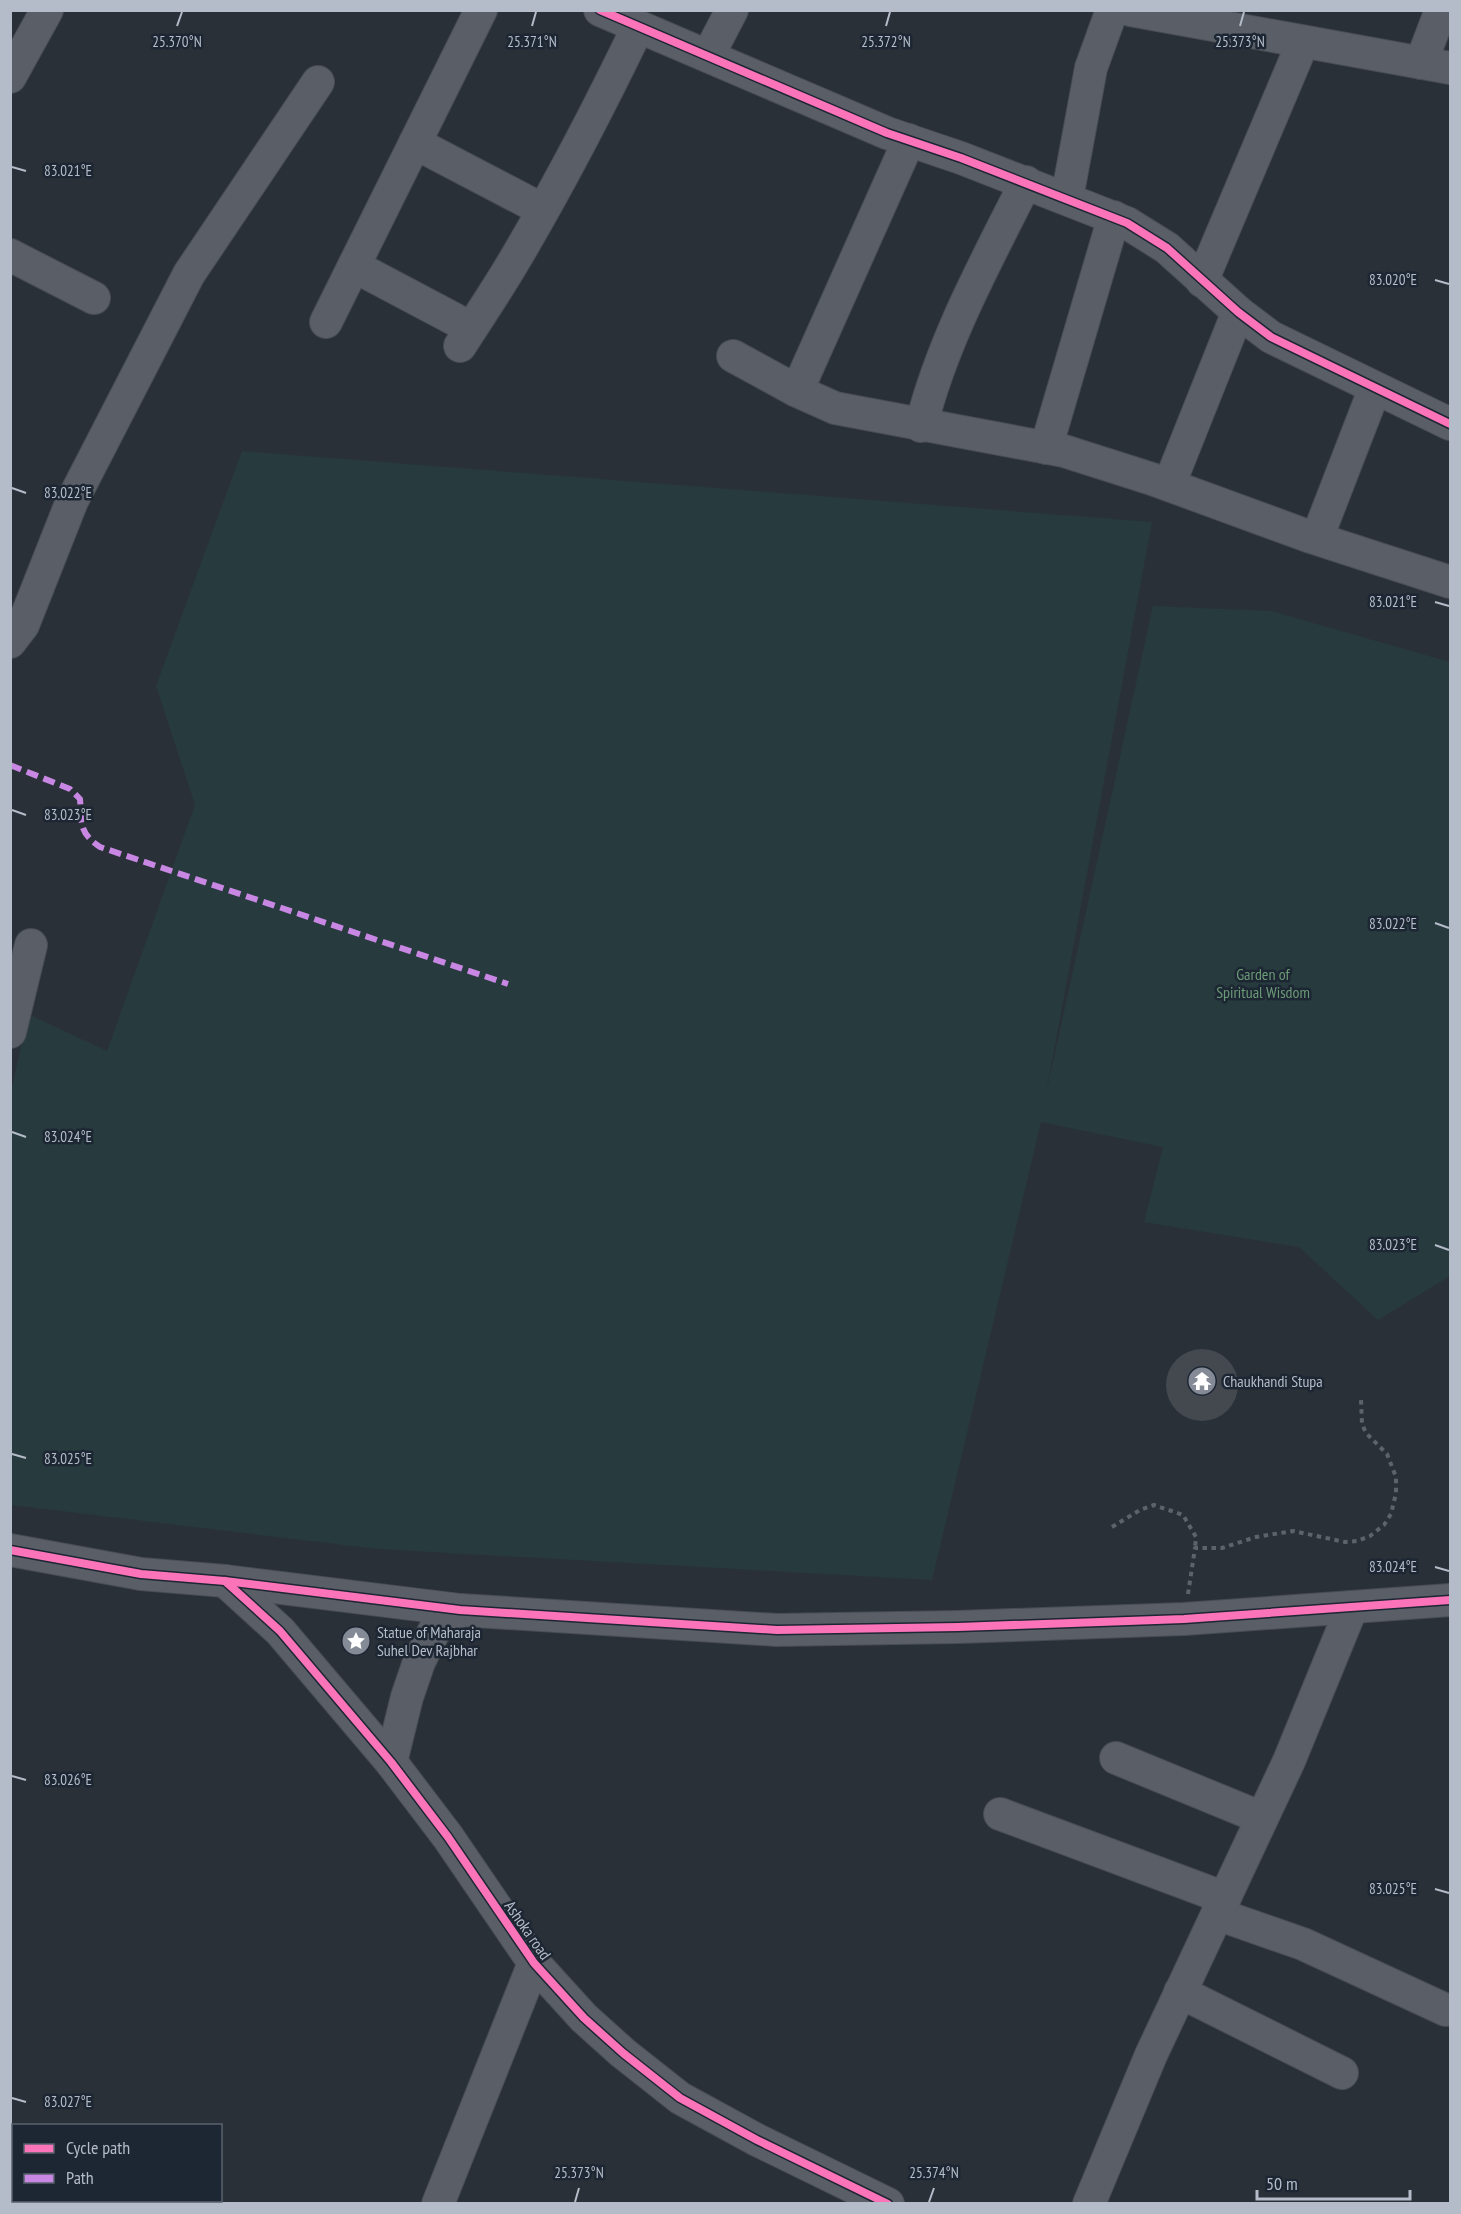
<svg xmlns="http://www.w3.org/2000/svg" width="1461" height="2214" font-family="'PT Sans Narrow',sans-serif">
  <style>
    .green { fill: #273a3e }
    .building { fill: #444950 }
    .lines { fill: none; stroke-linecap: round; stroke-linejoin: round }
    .minor-casing { stroke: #484c53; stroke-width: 34 }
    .path { stroke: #5d636a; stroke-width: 4; stroke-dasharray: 4.5 4.5; stroke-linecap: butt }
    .minor { stroke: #5a5e66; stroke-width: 32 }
    .quiet { stroke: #c787e3; stroke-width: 6; stroke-dasharray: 12 6; stroke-linecap: butt }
    .cycleway-casing { stroke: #1d2633; stroke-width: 11 }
    .cycleway { stroke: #fb73b8; stroke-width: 8 }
    .ticks { fill: none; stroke: #b4bcc9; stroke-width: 2 }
    .labels { text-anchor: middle; stroke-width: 5; stroke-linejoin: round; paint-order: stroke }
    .park-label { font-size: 16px; fill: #6b9a76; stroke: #1d2633 }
    .poi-label { font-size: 16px; fill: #b4bcc9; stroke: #1d2633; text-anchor: start }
    .street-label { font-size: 16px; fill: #b4bcc9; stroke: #1d2633 }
    .ticks-label { font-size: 15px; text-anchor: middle; fill: #b4bcc9; stroke: #1d2633; stroke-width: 5; stroke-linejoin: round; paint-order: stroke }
  </style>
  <rect width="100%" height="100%" fill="#2a3038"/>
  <path class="green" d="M 242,451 L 1152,522 L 1046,1094 L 1153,606 L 1271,611 L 1450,662 L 1450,1276 L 1378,1320 L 1299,1247 L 1144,1222 L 1163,1147 L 1041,1122 L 932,1580 L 378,1549 L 11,1505 L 10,1097 L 28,1014 L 107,1051 L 195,805 L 156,686 Z"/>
  <circle class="building" cx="1202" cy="1385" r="36"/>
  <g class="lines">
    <g class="minor-casing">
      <g id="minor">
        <path d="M 600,10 L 887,133 L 961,158 L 1127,223 L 1167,248 L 1238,312 L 1271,337 L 1450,424"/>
        <path d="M 1130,10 L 1450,68"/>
        <path d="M 708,56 L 732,10"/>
        <path d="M 1421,63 L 1441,10"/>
        <path d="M 10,77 L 47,10"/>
        <path d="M 415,143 L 543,210"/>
        <path d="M 1067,198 L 1091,68 L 1112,10"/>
        <path d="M 10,255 L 94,298"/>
        <path d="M 354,266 L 471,328"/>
        <path d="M 1202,281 L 1303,42"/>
        <path d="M 326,322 L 481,10"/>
        <path d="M 460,346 C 478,318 497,290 514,261 C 559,185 600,106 638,27"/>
        <path d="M 733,356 L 797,391 L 835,408 L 1064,451 L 1152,479 L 1308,536 L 1450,582"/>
        <path d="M 797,391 L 909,140"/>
        <path d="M 921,426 C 943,339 986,262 1026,182"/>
        <path d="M 1046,448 L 1114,217"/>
        <path d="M 1169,485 L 1238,312"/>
        <path d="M 1317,538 L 1375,388"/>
        <path d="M 10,642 L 23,625 L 72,501 L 189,274 L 318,82"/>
        <path d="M 10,1032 L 31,945"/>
        <path d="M 10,1550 L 141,1574 L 225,1581 L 460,1610 L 777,1630 L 958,1627 L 1184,1619 L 1450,1600"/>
        <path d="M 225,1581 L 280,1631 L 391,1762 L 448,1837 L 534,1963 L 584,2018 L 623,2053 L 680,2098 L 757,2140 L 888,2204"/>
        <path d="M 1116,1758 L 1262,1818"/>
        <path d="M 391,1762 L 407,1697 L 419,1662 L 434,1631 L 460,1610"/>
        <path d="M 1000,1814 L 1225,1898"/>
        <path d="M 1217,1914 L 1303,1944 L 1446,2010"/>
        <path d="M 1180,1992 L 1342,2073"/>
        <path d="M 438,2204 L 534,1963"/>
        <path d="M 1089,2204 L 1151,2055 L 1289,1761 L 1352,1607"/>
      </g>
    </g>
    <g class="path">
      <path d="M 1112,1527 L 1140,1510 L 1154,1505 L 1183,1515 L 1196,1537 L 1195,1548"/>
      <path d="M 1188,1594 L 1195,1548 L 1222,1548 L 1256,1537 L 1293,1531 L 1345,1542 L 1357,1541 L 1370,1536 L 1384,1525 L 1391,1514 L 1396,1493 L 1396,1477 L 1387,1454 L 1366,1433 L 1362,1424 L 1361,1400"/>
    </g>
    <use href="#minor" class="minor"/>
    <path class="quiet" d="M 10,765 L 70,789 L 80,799 C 82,823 78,832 100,847 L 508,984"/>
    <g class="cycleway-casing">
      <g id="cycleway">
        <path d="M 600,10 L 887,133 L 961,158 L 1127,223 L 1167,248 L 1238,312 L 1271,337 L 1450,424"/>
        <path d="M 10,1550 L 141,1574 L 225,1581 L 460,1610 L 777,1630 L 958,1627 L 1184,1619 L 1450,1600"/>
        <path d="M 225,1581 L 280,1631 L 391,1762 L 448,1837 L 534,1963 L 584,2018 L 623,2053 L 680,2098 L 757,2140 L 888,2204"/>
      </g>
    </g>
    <use href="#cycleway" class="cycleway"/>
  </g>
  <path class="ticks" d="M 177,26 L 182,12M 532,26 L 536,12M 886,26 L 890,12M 1240,26 L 1244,12M 12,167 L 26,171M 1435,280 L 1449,284M 12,488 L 26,493M 1435,602 L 1449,606M 12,810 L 26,815M 1435,923 L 1449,928M 12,1132 L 26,1137M 1435,1245 L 1449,1250M 12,1454 L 26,1458M 1435,1567 L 1449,1571M 12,1776 L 26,1780M 1435,1889 L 1449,1893M 12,2098 L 26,2102M 575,2202 L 579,2188M 929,2202 L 934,2188"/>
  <defs>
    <g id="temple-disc" transform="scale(1.5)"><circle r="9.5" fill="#848b96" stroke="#1d2633"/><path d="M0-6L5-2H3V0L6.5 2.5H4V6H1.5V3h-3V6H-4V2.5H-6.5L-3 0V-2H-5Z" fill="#fff"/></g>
    <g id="sight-disc" transform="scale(1.5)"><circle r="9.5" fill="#848b96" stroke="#1d2633"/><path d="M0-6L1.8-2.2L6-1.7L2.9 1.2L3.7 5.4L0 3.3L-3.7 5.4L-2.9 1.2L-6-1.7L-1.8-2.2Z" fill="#fff"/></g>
  </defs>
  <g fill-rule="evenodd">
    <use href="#temple-disc" x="1202" y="1381"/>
    <use href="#sight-disc" x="356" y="1641"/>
  </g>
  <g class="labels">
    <g class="park-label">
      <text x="1263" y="980">Garden of<tspan x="1263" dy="18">Spiritual Wisdom</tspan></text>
    </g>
    <g class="poi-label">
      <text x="1223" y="1387">Chaukhandi Stupa</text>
      <text x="377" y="1638">Statue of Maharaja<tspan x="377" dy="18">Suhel Dev Rajbhar</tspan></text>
    </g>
    <g class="street-label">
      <text transform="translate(528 1930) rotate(55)" y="6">Ashoka road</text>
    </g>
  </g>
  <g class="ticks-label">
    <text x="177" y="47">25.370°N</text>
    <text x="532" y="47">25.371°N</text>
    <text x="886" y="47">25.372°N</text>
    <text x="1240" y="47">25.373°N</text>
    <text x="68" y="176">83.021°E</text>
    <text x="1393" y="285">83.020°E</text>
    <text x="68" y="498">83.022°E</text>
    <text x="1393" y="607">83.021°E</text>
    <text x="68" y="820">83.023°E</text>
    <text x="1393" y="929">83.022°E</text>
    <text x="68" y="1142">83.024°E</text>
    <text x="1393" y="1250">83.023°E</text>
    <text x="68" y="1464">83.025°E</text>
    <text x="1393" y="1572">83.024°E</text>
    <text x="68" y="1785">83.026°E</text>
    <text x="1393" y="1894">83.025°E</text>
    <text x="68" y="2107">83.027°E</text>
    <text x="579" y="2178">25.373°N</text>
    <text x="934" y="2178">25.374°N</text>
  </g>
  <rect width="1461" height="2214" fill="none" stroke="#b4bcc9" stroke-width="24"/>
  <rect x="12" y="2124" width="210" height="78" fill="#1d2633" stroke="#59626f" stroke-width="1.5"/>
  <rect x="24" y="2144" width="30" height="9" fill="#fb73b8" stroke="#59626f" stroke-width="1.5"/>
  <text x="66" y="2154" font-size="18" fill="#b4bcc9">Cycle path</text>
  <rect x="24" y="2174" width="30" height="9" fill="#c787e3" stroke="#59626f" stroke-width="1.5"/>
  <text x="66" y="2184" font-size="18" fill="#b4bcc9">Path</text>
  <path d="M1257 2190v9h153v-9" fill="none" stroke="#b4bcc9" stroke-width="3"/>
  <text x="1266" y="2190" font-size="18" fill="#b4bcc9" stroke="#1d2633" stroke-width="4.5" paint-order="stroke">50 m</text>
</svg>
